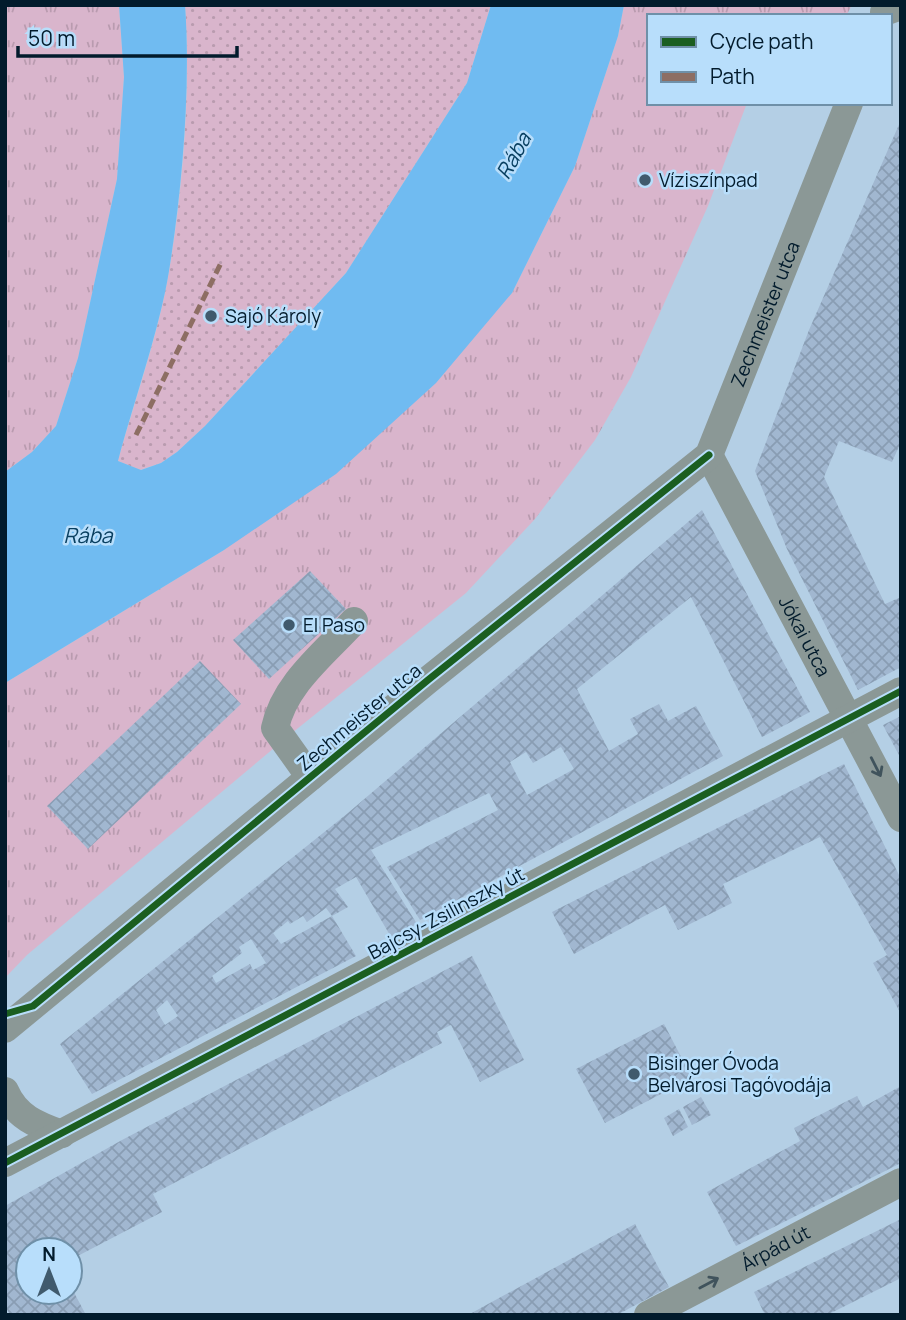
<svg xmlns="http://www.w3.org/2000/svg" width="906" height="1320" font-family="Manrope,sans-serif">
  <style>
    .grass { fill: url(#grass-tufts) }
    .park { fill: url(#park-dots) }
    .water { fill: #70bbf1 }
    .building { fill: url(#building-cross-hatch); fill-rule: evenodd }
    .lines { fill: none; stroke-linecap: round; stroke-linejoin: round }
    .minor { stroke: #8b9896; stroke-width: 28 }
    .quiet { stroke: #8d6e63; stroke-width: 5; stroke-dasharray: 10 5; stroke-linecap: butt }
    .cycleway-casing { stroke: #b8defb; stroke-width: 11 }
    .cycleway { stroke: #1b5e20; stroke-width: 7 }
    .oneway { stroke: #40535c }
    .poi-dot { fill: #405a6d; stroke: #b8defb; stroke-width: 2.5 }
    .labels { text-anchor: middle; stroke-width: 5; stroke-linejoin: round; paint-order: stroke }
    .poi-label { font-size: 19px; fill: #021b2c; stroke: #b8defb; text-anchor: start }
    .street-label { font-size: 19px; fill: #021b2c; stroke: #b8defb }
    .water-label { font-size: 21px; font-style: italic; fill: #083f60; stroke: #b8defb }
  </style>
  <defs>
    <pattern id="grass-tufts" width="24" height="20" patternUnits="userSpaceOnUse" patternTransform="scale(1.75)"><rect width="24" height="20" fill="#d9b5cc"/><path d="M3 7l-1-3M5 7V3M7 7l1-3M15 17l-1-3M17 17v-4M19 17l1-3" fill="none" stroke="#b99baf"/></pattern>
    <pattern id="park-dots" width="8" height="8" patternUnits="userSpaceOnUse" patternTransform="scale(1.75)"><rect width="8" height="8" fill="#d9b5cc"/><path d="M2 2h.1M6 6h.1" fill="none" stroke="#b99baf" stroke-width="1.8" stroke-linecap="round"/></pattern>
    <pattern id="building-cross-hatch" width="8" height="8" patternUnits="userSpaceOnUse" patternTransform="scale(1.75)"><rect width="8" height="8" fill="#a1b7d0"/><path d="M0 0l8 8M0 8l8-8" fill="none" stroke="#899db3"/></pattern>
  </defs>
  <rect width="100%" height="100%" fill="#b4cfe5"/>
  <g class="grass">
    <path d="M 5,5 L 119,5 L 124,77 L 117,179 L 78,358 L 56,426 L 32,452 L 5,472 Z"/>
    <path d="M 624,5 L 852,5 L 846,16 L 649,16 L 649,103 L 747,103 L 708,206 L 631,377 L 595,440 L 535,519 L 466,593 L 292,733 L 27,955 L 5,978 L 5,683 L 224,550 L 512,293 L 575,166 L 618,36 Z"/>
  </g>
  <path class="park" d="M 185,5 L 491,5 L 467,83 L 346,273 L 205,426 L 177,452 L 161,463 L 140,470 L 118,461 C 135,399 159,333 169,271 C 183,190 191,87 185,5 Z"/>
  <path class="water" d="M 119,5 L 185,5 C 191,87 182,190 169,271 C 159,332 134,400 118,461 L 141,470 L 161,463 L 177,452 L 205,426 L 346,273 L 467,83 L 491,5 L 624,5 L 618,36 L 575,166 L 512,293 L 436,383 L 336,474 L 224,550 L 5,683 L 5,472 L 32,452 L 56,426 L 78,358 L 117,179 L 124,77 Z"/>
  <g class="building">
    <path d="M 901,120 L 901,442 L 892,462 L 839,441 L 824,477 L 885,604 L 901,597 L 901,667 L 858,690 L 787,549 L 755,471 L 809,330 Z"/>
    <path d="M 702,510 L 810,712 L 762,737 L 691,597 L 577,689 L 609,751 L 638,734 L 630,719 L 659,704 L 668,721 L 696,706 L 723,756 L 420,920 L 387,867 L 498,810 L 489,793 L 371,850 L 417,924 L 391,937 L 356,877 L 335,889 L 348,907 L 332,916 L 326,908 L 307,922 L 303,916 L 290,924 L 288,921 L 273,933 L 281,944 L 332,916 L 356,956 L 92,1094 L 60,1044 L 348,813 ZM 561,747 L 574,769 L 527,795 L 510,762 L 526,752 L 533,763 ZM 251,939 L 266,963 L 253,970 L 250,964 L 216,983 L 212,976 L 242,953 L 239,947 ZM 167,1000 L 178,1016 L 165,1025 L 156,1010 Z"/>
    <path d="M 310,571 L 346,609 L 269,679 L 233,640 Z"/>
    <path d="M 200,661 L 241,704 L 88,849 L 47,806 Z"/>
    <path d="M 901,716 L 901,759 L 883,725 Z"/>
    <path d="M 844,764 L 901,879 L 901,1014 L 873,963 L 887,955 L 820,837 L 723,884 L 732,903 L 678,930 L 665,905 L 574,954 L 552,912 Z"/>
    <path d="M 472,956 L 524,1060 L 480,1082 L 451,1025 L 437,1032 L 442,1043 L 153,1194 L 162,1212 L 70,1260 L 70,1250 L 28,1250 L 28,1292 L 70,1292 L 70,1285 L 86,1315 L 10,1315 L 5,1306 L 5,1206 L 122,1140 Z"/>
    <path d="M 664,1024 L 692,1078 L 605,1123 L 576,1069 Z"/>
    <path d="M 901,1086 L 901,1163 L 736,1246 L 707,1192 L 800,1141 L 794,1128 L 857,1096 L 863,1107 Z"/>
    <path d="M 701,1097 L 711,1115 L 692,1125 L 683,1107 Z"/>
    <path d="M 679,1109 L 688,1127 L 673,1136 L 664,1118 Z"/>
    <path d="M 901,1219 L 901,1278 L 827,1315 L 765,1315 L 754,1292 Z"/>
    <path d="M 635,1224 L 669,1287 L 617,1315 L 468,1315 Z"/>
  </g>
  <g class="lines">
    <g class="minor">
      <path d="M 884,12 L 901,6"/>
      <path id="s1" d="M 709,455 L 901,818"/>
      <path d="M 310,777 L 275,728 C 284,684 325,653 354,621"/>
      <path id="s2" d="M 5,1029 L 428,680 L 709,455 L 849,103"/>
      <path d="M 5,1091 C 16,1117 37,1125 62,1134"/>
      <path d="M 5,1163 L 901,691"/>
      <path id="s3" d="M 648,1315 L 901,1182"/>
    </g>
    <path class="quiet" d="M 136,435 L 222,261"/>
    <g class="cycleway-casing">
      <g id="cycleway">
        <path d="M 5,1014 L 33,1006 L 428,680 L 709,455"/>
        <path d="M 5,1163 L 901,691"/>
      </g>
    </g>
    <use href="#cycleway" class="cycleway"/>
  </g>
  <defs><path id="oneway-shaft" d="M-6 0H5M1.5-3L5.5 0L1.5 3" fill="none" stroke-width="1.6" stroke-linecap="round" stroke-linejoin="round" transform="scale(1.75)"/></defs>
  <g class="oneway">
    <use href="#oneway-shaft" transform="translate(876 767) rotate(63)"/>
    <use href="#oneway-shaft" transform="translate(709 1283) rotate(-28)"/>
  </g>
  <g class="poi-dot">
    <circle cx="645" cy="180" r="7"/>
    <circle cx="211" cy="316" r="7"/>
    <circle cx="289" cy="625" r="7"/>
    <circle cx="634" cy="1074" r="7"/>
  </g>
  <g class="labels">
    <g class="poi-label">
      <text x="659" y="187">Víziszínpad</text>
      <text x="225" y="323">Sajó Károly</text>
      <text x="303" y="632">El Paso</text>
      <text x="648" y="1070">Bisinger Óvoda<tspan x="648" dy="22">Belvárosi Tagóvodája</tspan></text>
    </g>
    <g class="street-label">
      <text dy="7" stroke="none"><textPath href="#s2" startOffset="1060">Zechmeister utca</textPath></text>
      <text dy="7" stroke="none"><textPath href="#s1" startOffset="205">Jókai utca</textPath></text>
      <text transform="translate(359 717) rotate(-40)" y="7">Zechmeister utca</text>
      <text transform="translate(446 913) rotate(-28)" y="7">Bajcsy-Zsilinszky út</text>
      <text dy="7" stroke="none"><textPath href="#s3" startOffset="144">Árpád út</textPath></text>
    </g>
    <g class="water-label">
      <text transform="translate(514 156) rotate(-61)" y="7">Rába</text>
      <text x="88" y="543">Rába</text>
    </g>
  </g>
  <rect width="906" height="1320" fill="none" stroke="#021b2c" stroke-width="14"/>
  <rect x="647" y="14" width="245" height="91" fill="#b8defb" stroke="#6f90a8" stroke-width="2"/>
  <rect x="661" y="37" width="35" height="10" fill="#1b5e20" stroke="#6f90a8" stroke-width="2"/>
  <text x="710" y="49" font-size="21" fill="#021b2c">Cycle path</text>
  <rect x="661" y="72" width="35" height="10" fill="#8d6e63" stroke="#6f90a8" stroke-width="2"/>
  <text x="710" y="84" font-size="21" fill="#021b2c">Path</text>
  <g transform="translate(49 1271)"><circle r="33" fill="#b8defb" stroke="#6f90a8" stroke-width="2"/>
  <path d="M0-5L12 26L0 18L-12 26Z" fill="#405a6d"/>
  <text y="-10" font-size="19" font-weight="bold" text-anchor="middle" fill="#021b2c">N</text>
  </g>
  <path d="M18 46v10h219v-10" fill="none" stroke="#021b2c" stroke-width="3.5"/>
  <text x="28" y="46" font-size="21" fill="#021b2c" stroke="#b8defb" stroke-width="5" paint-order="stroke">50 m</text>
</svg>
